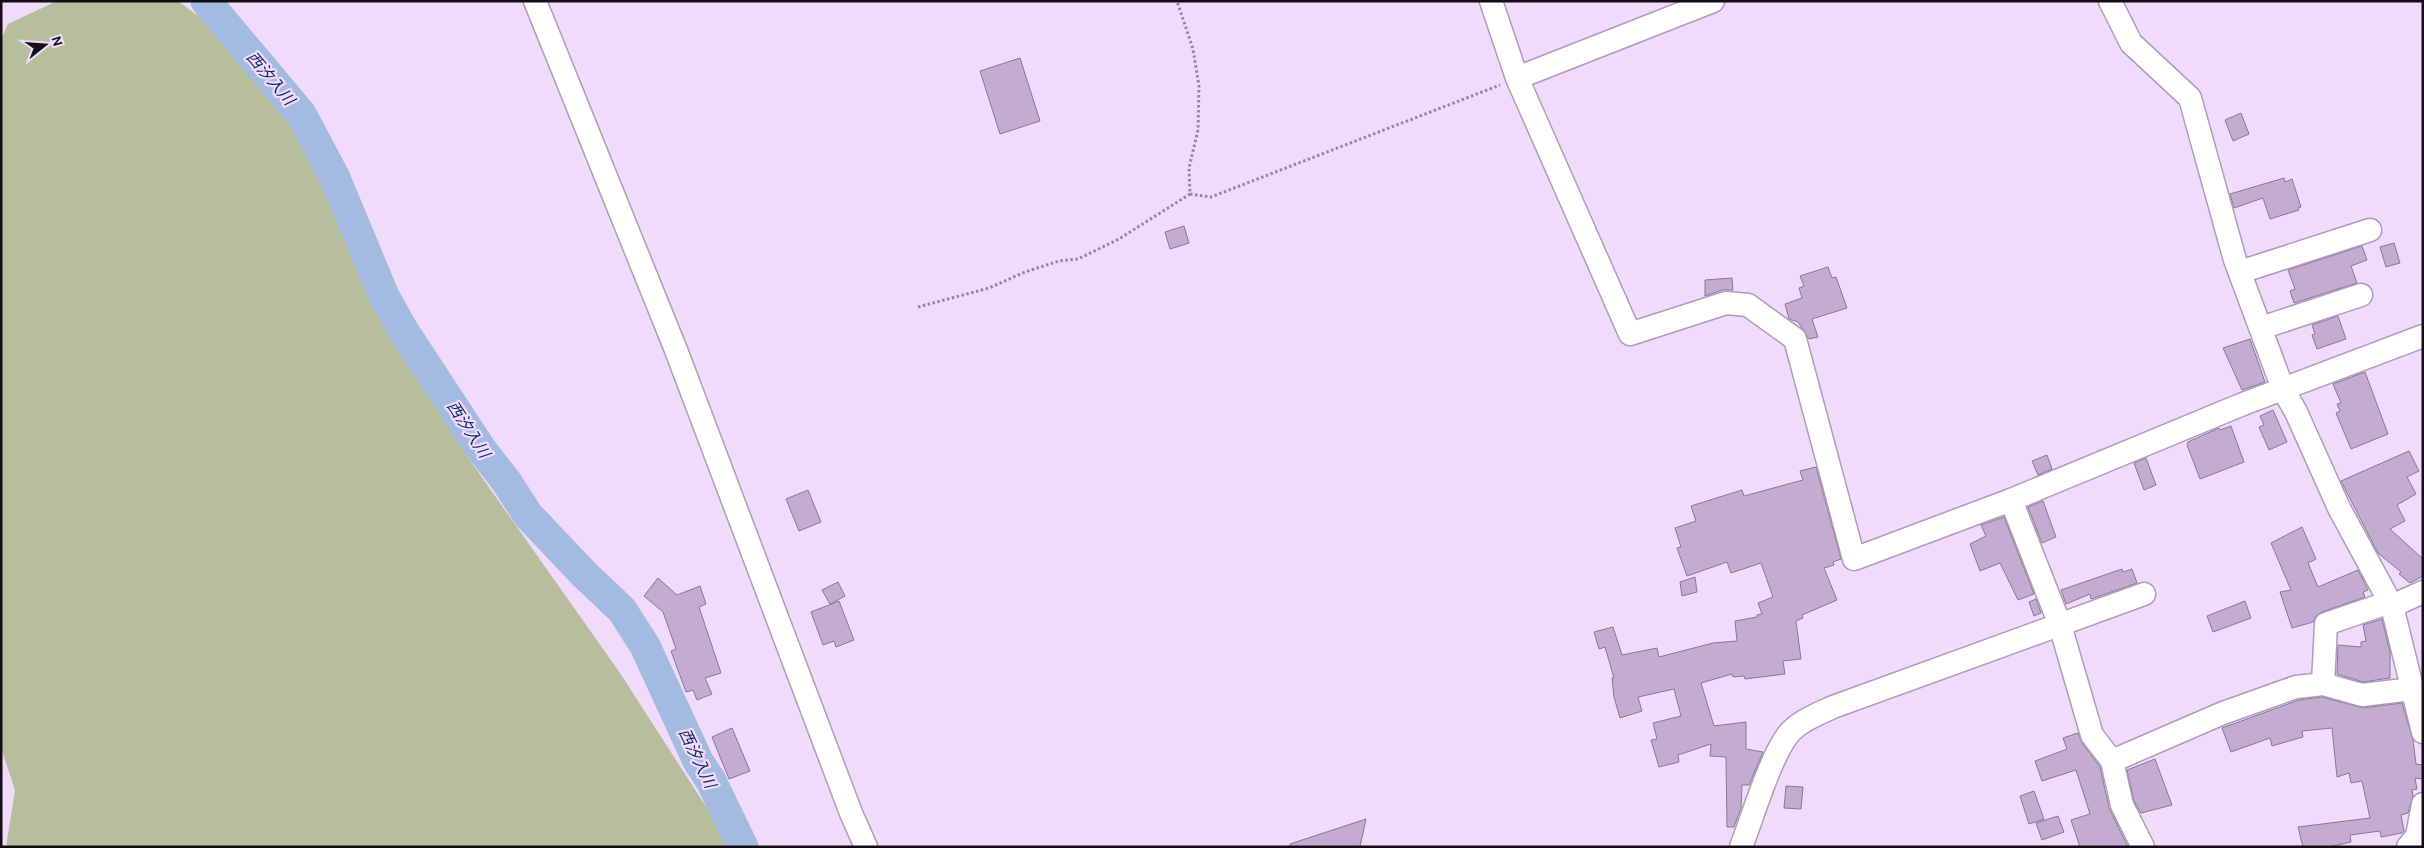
<svg xmlns="http://www.w3.org/2000/svg" width="2424" height="848" font-family="Karla,'Noto Sans JP',sans-serif">
  <style>
    .green { fill: #b6be9c }
    .lines { fill: none; stroke-linecap: round; stroke-linejoin: round }
    .river { stroke: #a3bbe0; stroke-width: 31 }
    .building { fill: #c3abd2; stroke: #8a7795 }
    .minor-casing { stroke: #af9bbb; stroke-width: 25 }
    .path { stroke: #96879f; stroke-width: 3; stroke-dasharray: 2.5 2.5; stroke-linecap: butt }
    .minor { stroke: #fff; stroke-width: 22 }
    .labels { text-anchor: middle; stroke-width: 4.5; stroke-linejoin: round; paint-order: stroke }
    .water-label { font-size: 16px; font-style: italic; fill: #0e2a58; stroke: #f0dbfc }
  </style>
  <rect width="100%" height="100%" fill="#f0dbfc"/>
  <path class="green" d="M 57,1 L 178,1 L 217,30 L 311,136 L 469,459 L 620,673 L 732,847 L 6,847 L 15,790 L 1,748 L 1,39 L 8,24 Z"/>
  <g class="lines">
    <path class="river" d="M 206,1 L 301,114 L 334,176 L 384,296 L 403,330 L 481,449 L 506,481 L 528,515 L 584,574 L 622,610 L 645,646 L 698,761 L 711,781 L 743,847"/>
  </g>
  <g class="building">
    <path d="M 1020,58 L 1040,121 L 1000,134 L 980,71 Z"/>
    <path d="M 2241,113 L 2249,134 L 2233,141 L 2225,120 Z"/>
    <path d="M 2284,178 L 2285,182 L 2292,179 L 2301,207 L 2298,208 L 2299,210 L 2270,219 L 2263,198 L 2234,208 L 2230,194 Z"/>
    <path d="M 1184,226 L 1189,243 L 1170,249 L 1165,232 Z"/>
    <path d="M 2394,243 L 2400,263 L 2386,267 L 2380,247 Z"/>
    <path d="M 2362,246 L 2367,260 L 2351,266 L 2357,283 L 2294,303 L 2290,291 L 2295,289 L 2288,270 Z"/>
    <path d="M 1828,267 L 1832,278 L 1836,277 L 1847,308 L 1812,319 L 1818,337 L 1809,339 L 1798,322 L 1789,319 L 1785,304 L 1802,298 L 1799,288 L 1804,286 L 1800,276 Z"/>
    <path d="M 1732,278 L 1733,290 L 1722,290 L 1705,296 L 1705,280 Z"/>
    <path d="M 2338,316 L 2346,339 L 2317,349 L 2312,335 L 2315,334 L 2312,325 Z"/>
    <path d="M 2250,339 L 2265,382 L 2242,390 L 2223,348 Z"/>
    <path d="M 2365,372 L 2388,434 L 2351,449 L 2336,413 L 2340,411 L 2337,404 L 2341,403 L 2333,384 Z"/>
    <path d="M 2273,410 L 2287,442 L 2269,450 L 2259,427 L 2264,425 L 2260,416 Z"/>
    <path d="M 2231,426 L 2244,462 L 2200,479 L 2187,445 L 2188,442 L 2219,428 L 2220,430 Z"/>
    <path d="M 2409,451 L 2419,471 L 2407,477 L 2416,494 L 2397,505 L 2405,521 L 2390,529 L 2423,559 L 2423,576 L 2410,583 L 2399,574 L 2401,572 L 2378,553 L 2341,481 Z"/>
    <path d="M 2047,455 L 2052,469 L 2038,475 L 2032,461 Z"/>
    <path d="M 2146,458 L 2156,485 L 2144,490 L 2134,463 Z"/>
    <path d="M 1816,467 L 1841,559 L 1833,562 L 1834,565 L 1824,568 L 1837,600 L 1802,615 L 1803,618 L 1796,621 L 1801,659 L 1783,661 L 1785,674 L 1745,679 L 1744,676 L 1733,677 L 1732,674 L 1701,683 L 1714,726 L 1746,722 L 1746,749 L 1763,752 L 1749,785 L 1742,785 L 1741,808 L 1734,827 L 1727,827 L 1726,757 L 1710,756 L 1711,744 L 1678,755 L 1679,762 L 1659,767 L 1651,740 L 1657,739 L 1653,723 L 1681,716 L 1674,689 L 1638,697 L 1642,711 L 1620,718 L 1614,697 L 1612,678 L 1614,678 L 1605,647 L 1599,649 L 1594,632 L 1613,627 L 1622,655 L 1657,648 L 1659,657 L 1713,643 L 1737,641 L 1735,621 L 1757,617 L 1757,615 L 1762,614 L 1758,603 L 1773,597 L 1761,563 L 1731,573 L 1727,562 L 1687,576 L 1677,548 L 1681,547 L 1675,528 L 1696,521 L 1691,506 L 1742,490 L 1744,496 L 1803,480 L 1800,471 Z"/>
    <path d="M 808,490 L 821,522 L 799,531 L 786,499 Z"/>
    <path d="M 2043,501 L 2056,537 L 2042,543 L 2028,507 Z"/>
    <path d="M 2004,517 L 2034,594 L 2018,600 L 2000,563 L 1980,571 L 1970,544 L 1986,536 L 1981,525 Z"/>
    <path d="M 2302,527 L 2316,559 L 2308,563 L 2318,587 L 2358,570 L 2368,590 L 2363,592 L 2365,597 L 2322,612 L 2316,616 L 2313,622 L 2292,628 L 2280,592 L 2291,590 L 2271,543 Z"/>
    <path d="M 2122,569 L 2123,572 L 2132,569 L 2137,583 L 2091,599 L 2090,594 L 2066,604 L 2061,590 Z"/>
    <path d="M 1695,577 L 1697,592 L 1682,596 L 1680,582 Z"/>
    <path d="M 658,578 L 677,595 L 700,586 L 706,604 L 699,607 L 721,673 L 705,678 L 712,694 L 697,700 L 693,690 L 686,692 L 671,651 L 676,649 L 663,612 L 644,596 Z"/>
    <path d="M 838,582 L 845,596 L 830,604 L 822,590 Z"/>
    <path d="M 2036,599 L 2041,613 L 2034,616 L 2029,602 Z"/>
    <path d="M 839,601 L 854,640 L 836,647 L 834,641 L 823,645 L 811,612 Z"/>
    <path d="M 2245,601 L 2251,618 L 2213,632 L 2207,616 Z"/>
    <path d="M 2382,619 L 2390,652 L 2390,678 L 2363,682 L 2337,674 L 2338,645 L 2361,647 L 2361,642 L 2366,641 L 2363,625 Z"/>
    <path d="M 2322,697 L 2363,708 L 2402,703 L 2413,740 L 2416,764 L 2423,765 L 2423,779 L 2415,778 L 2417,789 L 2412,790 L 2413,796 L 2408,813 L 2401,815 L 2404,831 L 2402,833 L 2381,837 L 2380,831 L 2350,835 L 2351,842 L 2329,847 L 2303,847 L 2298,827 L 2370,818 L 2362,781 L 2351,783 L 2349,773 L 2337,777 L 2332,728 L 2302,731 L 2303,737 L 2272,746 L 2270,738 L 2231,752 L 2222,728 L 2299,700 Z"/>
    <path d="M 732,728 L 750,771 L 729,779 L 712,737 Z"/>
    <path d="M 2078,733 L 2082,743 L 2100,767 L 2109,808 L 2128,847 L 2080,847 L 2071,820 L 2090,814 L 2076,770 L 2042,781 L 2035,761 L 2067,749 L 2063,738 Z"/>
    <path d="M 2155,759 L 2172,805 L 2141,813 L 2134,801 L 2127,770 Z"/>
    <path d="M 1786,786 L 1803,787 L 1801,809 L 1784,808 Z"/>
    <path d="M 2034,791 L 2044,819 L 2029,824 L 2020,796 Z"/>
    <path d="M 2058,816 L 2064,832 L 2042,840 L 2036,823 Z"/>
    <path d="M 1366,819 L 1360,847 L 1290,847 L 1290,844 Z"/>
  </g>
  <g class="lines">
    <g class="minor-casing">
      <g id="minor">
        <path d="M 535,1 L 676,350 L 851,813 L 866,847"/>
        <path d="M 1491,1 L 1517,78 L 1630,334 L 1726,303 L 1748,305 L 1795,339 L 1854,559 L 2011,500 L 2243,404 L 2423,336"/>
        <path d="M 2110,1 L 2131,43 L 2190,98 L 2235,260 L 2283,389 L 2296,412 L 2339,508 L 2392,606 L 2423,732"/>
        <path d="M 1517,78 L 1713,1"/>
        <path d="M 2240,272 L 2370,230"/>
        <path d="M 2261,328 L 2361,295"/>
        <path d="M 2011,500 L 2060,625 L 2092,735 L 2112,761 L 2122,805 L 2143,847"/>
        <path d="M 2392,606 L 2423,592"/>
        <path d="M 2323,684 L 2326,624 L 2390,602"/>
        <path d="M 2112,761 L 2223,713 L 2296,687 L 2323,684 L 2362,695 L 2412,689"/>
        <path d="M 1741,847 C 1753,816 1769,761 1787,736 C 1797,722 1818,714 1833,707 L 2144,594"/>
        <path d="M 2408,847 L 2417,836 L 2423,804"/>
      </g>
    </g>
    <g class="path">
      <path d="M 1190,194 L 1211,197 L 1500,85"/>
      <path d="M 918,307 L 989,288 L 1025,272 L 1059,261 L 1078,259 L 1119,239 L 1190,194 L 1189,168 L 1198,130 L 1199,86 L 1193,49 L 1177,1"/>
    </g>
    <use href="#minor" class="minor"/>
  </g>
  <g class="labels">
    <g class="water-label">
      <text transform="translate(271 78) rotate(50)" y="6">西汐入川</text>
      <text transform="translate(469 429) rotate(57)" y="6">西汐入川</text>
      <text transform="translate(698 758) rotate(64)" y="6">西汐入川</text>
    </g>
  </g>
  <rect width="2424" height="848" fill="none" stroke="#140d18" stroke-width="5"/>
  <g transform="translate(45 45) rotate(73)" stroke="#f0dbfc" stroke-width="4" paint-order="stroke">
  <path d="M0-4L9 19L0 12L-9 19Z" fill="#140d18"/>
  <text y="-8" font-size="14" font-weight="bold" text-anchor="middle" fill="#140d18">N</text>
  </g>
</svg>
